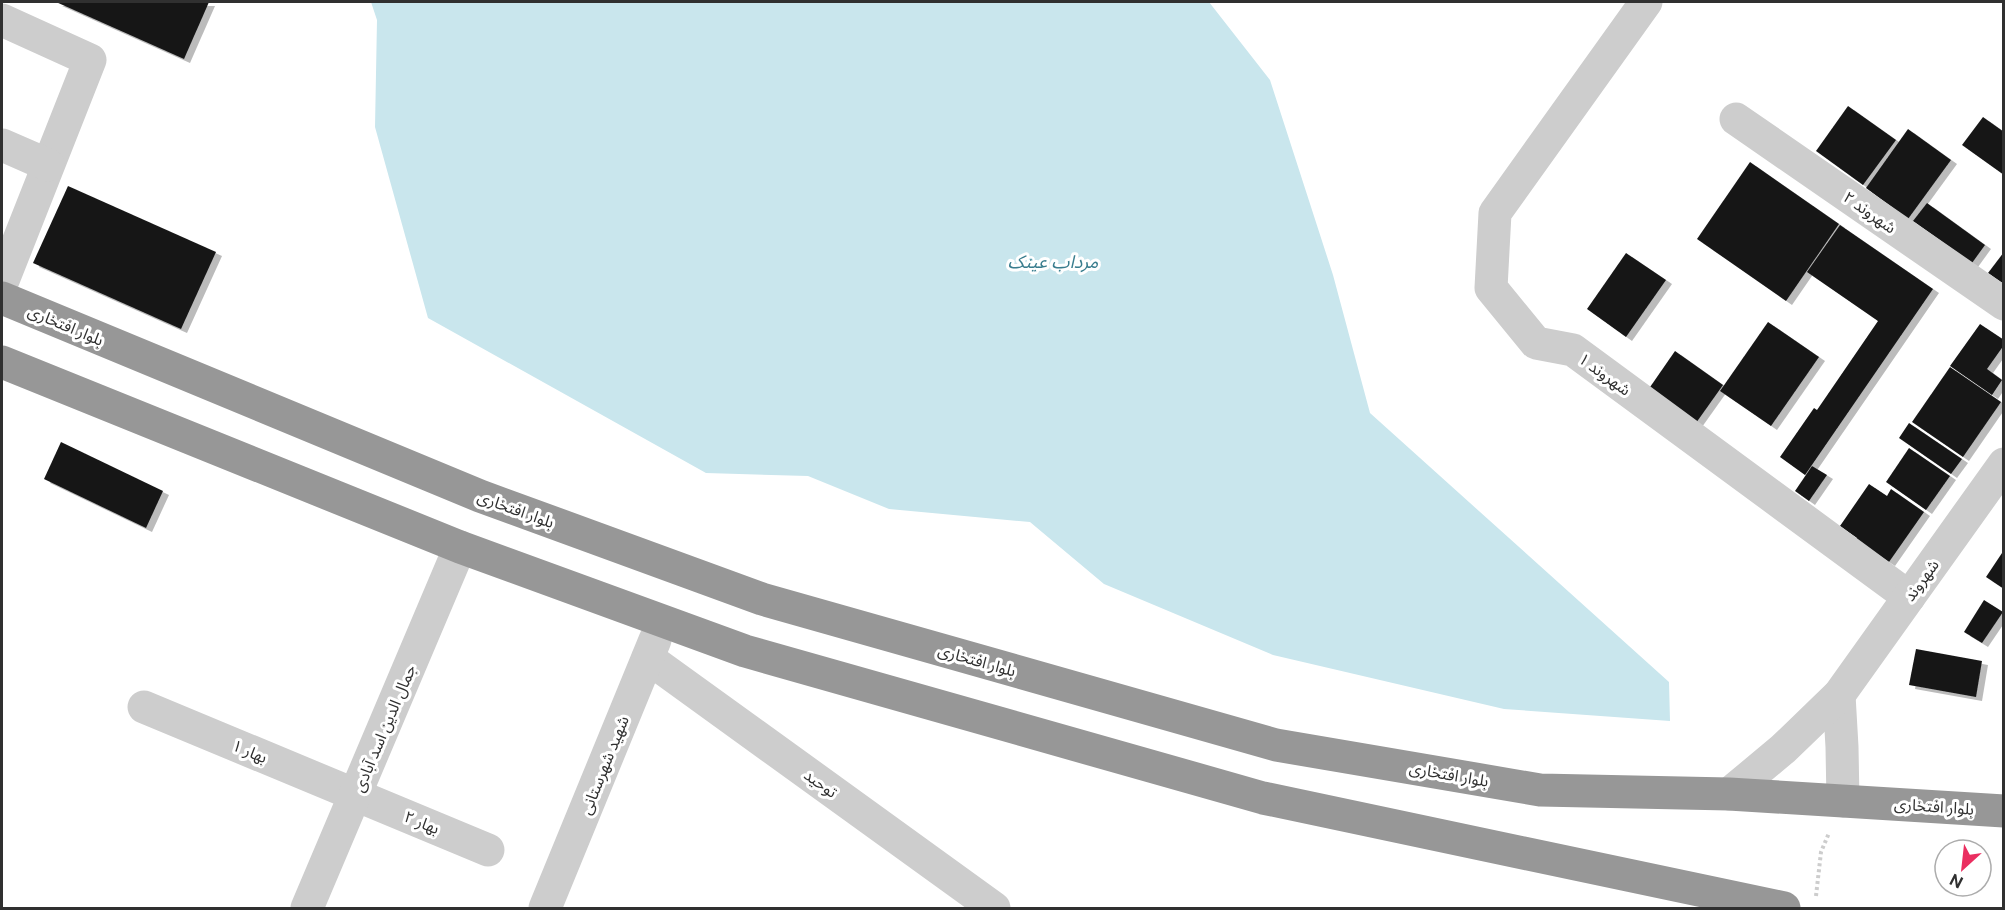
<svg xmlns="http://www.w3.org/2000/svg" width="2005" height="910" font-family="'Public Sans','Noto Sans Arabic',sans-serif">
  <style>
    .water { fill: #c9e6ed }
    .building { fill: #171717; filter: url(#shadow) }
    .lines { fill: none; stroke-linecap: round; stroke-linejoin: round }
    .path { stroke: #cdcdcd; stroke-width: 4; stroke-dasharray: 3 3; stroke-linecap: butt }
    .minor { stroke: #cdcdcd; stroke-width: 33 }
    .highway { stroke: #979797; stroke-width: 33 }
    .labels { text-anchor: middle; stroke-width: 6; stroke-linejoin: round; paint-order: stroke }
    .street-label { font-size: 16px; fill: #303030; stroke: #fff }
    .water-label { font-size: 18px; font-style: italic; fill: #397d8e; stroke: #fff }
  </style>
  <defs>
    <filter id="shadow"><feDropShadow dx="6" dy="4" stdDeviation="0" flood-color="#0004"/></filter>
  </defs>
  <rect width="100%" height="100%" fill="#fff"/>
  <path class="water" d="M 371,2 L 1209,2 L 1270,80 L 1333,275 L 1370,413 L 1669,682 L 1670,721 L 1504,709 L 1273,655 L 1104,584 L 1030,522 L 889,509 L 808,476 L 706,473 L 428,318 L 375,127 L 377,20 Z"/>
  <g class="building">
    <path d="M 56,2 L 209,2 L 184,59 Z"/>
    <path d="M 1848,106 L 1896,140 L 1863,185 L 1816,151 Z"/>
    <path d="M 1983,117 L 2004,132 L 2004,175 L 1962,145 Z"/>
    <path d="M 1908,129 L 1951,160 L 1908,219 L 1866,188 Z"/>
    <path d="M 1750,162 L 1839,224 L 1786,301 L 1697,239 Z"/>
    <path d="M 68,186 L 216,252 L 181,329 L 33,263 Z"/>
    <path d="M 1927,203 L 1985,245 L 1972,263 L 1913,221 Z"/>
    <path d="M 1840,225 L 1933,289 L 1805,475 L 1780,457 L 1814,408 L 1817,410 L 1878,321 L 1807,272 Z"/>
    <path d="M 2004,252 L 2004,284 L 1988,273 Z"/>
    <path d="M 1626,253 L 1666,280 L 1626,337 L 1587,309 Z"/>
    <path d="M 1768,322 L 1819,357 L 1771,426 L 1720,391 Z"/>
    <path d="M 1980,324 L 2004,340 L 2004,345 L 1987,369 L 2002,380 L 1992,395 L 1950,366 Z"/>
    <path d="M 1675,351 L 1723,385 L 1696,423 L 1648,390 Z"/>
    <path d="M 1950,367 L 2001,402 L 1963,457 L 1912,422 Z"/>
    <path d="M 1909,423 L 1962,459 L 1951,474 L 1899,438 Z"/>
    <path d="M 61,442 L 163,491 L 146,528 L 44,479 Z"/>
    <path d="M 1909,448 L 1950,476 L 1926,510 L 1886,482 Z"/>
    <path d="M 1812,466 L 1827,475 L 1809,501 L 1795,491 Z"/>
    <path d="M 1869,484 L 1887,496 L 1891,489 L 1924,512 L 1889,562 L 1856,540 L 1857,538 L 1840,526 Z"/>
    <path d="M 2004,550 L 2004,589 L 1986,577 Z"/>
    <path d="M 1984,600 L 2003,612 L 1982,643 L 1964,632 Z"/>
    <path d="M 1916,649 L 1982,661 L 1976,697 L 1909,685 Z"/>
  </g>
  <g class="lines">
    <path class="path" d="M 1816,896 L 1821,852 L 1829,833"/>
    <g class="minor">
      <path d="M 1646,2 L 1495,213 L 1491,288 L 1536,343 L 1573,350 L 1909,597"/>
      <path d="M 2,20 L 90,60 L 2,283"/>
      <path d="M 1736,119 L 2004,304"/>
      <path d="M 2,145 L 48,165"/>
      <path d="M 648,658 L 994,908"/>
      <path d="M 1839,695 L 1842,747 L 1843,801"/>
      <path d="M 144,707 L 488,850"/>
      <path d="M 1729,794 L 1783,749 L 1839,695 L 2004,464"/>
      <path d="M 307,908 L 460,547"/>
      <path d="M 545,908 L 655,640"/>
    </g>
    <g class="highway">
      <path d="M 2,298 L 480,496 L 762,599 L 1276,745 L 1540,790 L 1729,794 L 2004,811"/>
      <path d="M 2,362 L 460,547 L 745,651 L 1263,798 L 1784,908"/>
    </g>
  </g>
  <g class="labels">
    <g class="street-label">
      <text transform="translate(1870 212) rotate(35)" y="6">شهروند ۲</text>
      <text transform="translate(66 325) rotate(23)" y="6">بلوار افتخاری</text>
      <text transform="translate(1605 374) rotate(36)" y="6">شهروند ۱</text>
      <text transform="translate(516 509) rotate(20)" y="6">بلوار افتخاری</text>
      <text transform="translate(1921 580) rotate(-54)" y="6">شهروند</text>
      <text transform="translate(977 660) rotate(16)" y="6">بلوار افتخاری</text>
      <text transform="translate(384 728) rotate(-67)" y="6">جمال الدین اسد آبادی</text>
      <text transform="translate(250 751) rotate(23)" y="6">بهار ۱</text>
      <text transform="translate(604 765) rotate(-68)" y="6">شهید شهرستانی</text>
      <text transform="translate(1449 774) rotate(10)" y="6">بلوار افتخاری</text>
      <text transform="translate(821 783) rotate(36)" y="6">توحید</text>
      <text transform="translate(1934 806) rotate(4)" y="6">بلوار افتخاری</text>
      <text transform="translate(422 822) rotate(22)" y="6">بهار ۲</text>
    </g>
    <g class="water-label">
      <text x="1053" y="268">مرداب عینک</text>
    </g>
  </g>
  <rect width="2005" height="910" fill="none" stroke="#303030" stroke-width="6"/>
  <g transform="translate(1963 868) rotate(207)"><circle r="28" fill="#ffffff" stroke="#acacac" stroke-width="1.5"/>
  <path d="M0-4.5L10 22L0 15L-10 22Z" fill="#ea2e60"/>
  <text y="-9" font-size="16" font-weight="bold" text-anchor="middle" fill="#303030">N</text>
  </g>
</svg>
